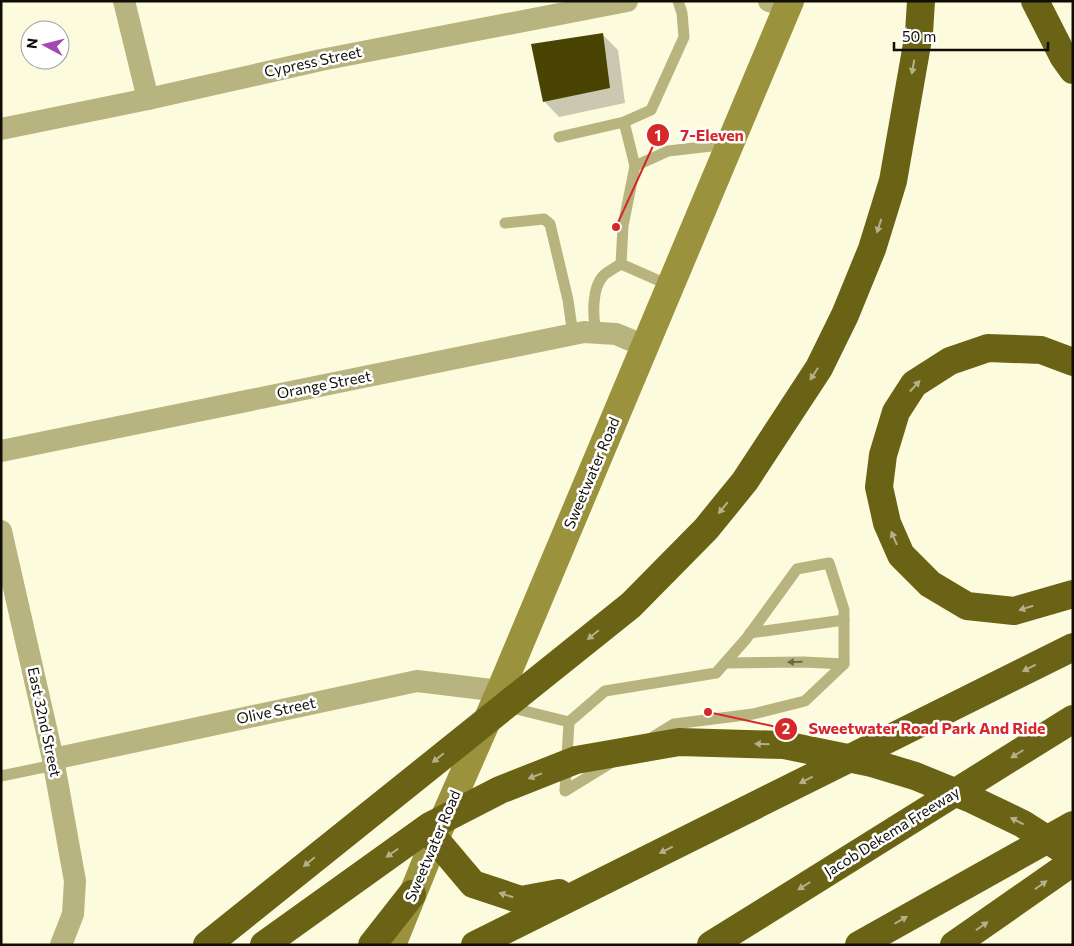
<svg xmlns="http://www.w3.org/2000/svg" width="1074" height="946" font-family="Commissioner,sans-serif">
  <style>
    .shadow { fill: #0003 }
    .building { fill: #4a4403 }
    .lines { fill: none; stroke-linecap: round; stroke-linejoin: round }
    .lane { stroke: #b8b47f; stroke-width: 11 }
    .street { stroke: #b8b47f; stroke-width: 22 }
    .secondary { stroke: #9a923c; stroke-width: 28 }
    .highway { stroke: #6a6315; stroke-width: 28 }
    .oneway { fill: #b4b18a }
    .oneway2 { fill: #6c6948 }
    .labels { text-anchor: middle; stroke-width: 5; stroke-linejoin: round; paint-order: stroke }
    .street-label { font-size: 15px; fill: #0f0e05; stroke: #fff }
    .leader { fill: none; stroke: #d62828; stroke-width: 2 }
    .callout-dot { fill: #d62828; stroke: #fff; stroke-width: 2 }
    .mark-label { font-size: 15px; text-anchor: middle; font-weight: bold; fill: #fff }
    .callout-label { font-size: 16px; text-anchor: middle; font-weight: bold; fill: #d62828; stroke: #fff; stroke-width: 5; stroke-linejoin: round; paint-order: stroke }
  </style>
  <rect width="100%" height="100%" fill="#fdfbdd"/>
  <path class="shadow" d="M 603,35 L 618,50 L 625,103 L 559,117 L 544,101 Z"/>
  <path class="building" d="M 603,33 L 610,88 L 543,102 L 531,44 Z"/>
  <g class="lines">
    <g class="lane">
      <path d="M 624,122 L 651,110 L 684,37 L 682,13 L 678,1"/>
      <path d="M 559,137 L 624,122 L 635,166"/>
      <path d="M 505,223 L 544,219 L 550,224 L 568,300 L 573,335"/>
      <path d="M 671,286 L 621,264 L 623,226 L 635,166 L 668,151 L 729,144"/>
      <path d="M 596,333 C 593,316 591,288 604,275 C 609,271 616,267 621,264"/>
      <path d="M 829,563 L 844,610 L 844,664 L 805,701 L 753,714 L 674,724 L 565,791 L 569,722 L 605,691 L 716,673 L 746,639 L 797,569 Z"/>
      <path d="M 750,633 L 844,620"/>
      <path d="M 725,663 L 804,662 L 844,664"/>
      <path d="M 509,707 L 569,722"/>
      <path d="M 1,776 L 54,765"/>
    </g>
    <g class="street">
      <path d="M 124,1 L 148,99"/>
      <path d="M 769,1 L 789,6"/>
      <path d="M 1,129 L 148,99 L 321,60 L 627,1"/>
      <path d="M 1,451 L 584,332 L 616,334 L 645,346"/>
      <path d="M 1,531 L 53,759 L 75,881 L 73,914 L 61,945"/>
      <path d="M 53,759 L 417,681 L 500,691"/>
    </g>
    <path class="secondary" d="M 392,945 L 435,839 L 500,691 L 790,1"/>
    <g class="highway">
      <path d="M 1035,1 L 1063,56 L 1073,70"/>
      <path d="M 1073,362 L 1041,350 L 988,348 L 950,361 L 914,384 L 896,412 L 883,455 L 879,487 L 887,523 L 901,555 L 930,584 L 967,606 L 1014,611 L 1073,594"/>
      <path d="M 435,839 L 473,884 L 521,900 L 559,893"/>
      <path d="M 207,945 L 631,605 L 706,529 L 745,481 L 819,368 L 845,315 L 872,249 L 893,181 L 919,33 L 921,1"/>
      <path d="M 264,945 L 430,826 L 500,790 L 576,760 L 679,742 L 784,745 L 872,763 L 915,776 L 969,798 L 1023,824 L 1073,856"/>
      <path d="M 372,945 L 412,894"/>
      <path d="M 475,945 L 1073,647"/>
      <path d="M 711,945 L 1073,719"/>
      <path d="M 859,945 L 1073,825"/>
      <path d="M 954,945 L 1073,862"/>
    </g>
  </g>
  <defs><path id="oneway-solid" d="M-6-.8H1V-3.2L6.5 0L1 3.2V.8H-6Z" transform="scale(1.25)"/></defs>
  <g class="oneway">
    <use href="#oneway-solid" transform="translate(913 67) rotate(100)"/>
    <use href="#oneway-solid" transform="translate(879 226) rotate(108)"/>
    <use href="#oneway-solid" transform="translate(814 374) rotate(123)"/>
    <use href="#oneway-solid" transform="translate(915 386) rotate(-47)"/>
    <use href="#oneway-solid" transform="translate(723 508) rotate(129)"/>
    <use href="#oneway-solid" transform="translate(894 538) rotate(-113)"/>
    <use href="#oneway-solid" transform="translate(1026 608) rotate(163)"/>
    <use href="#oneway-solid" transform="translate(593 635) rotate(141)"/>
    <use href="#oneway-solid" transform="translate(1029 668) rotate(153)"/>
    <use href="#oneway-solid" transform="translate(762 744) rotate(-178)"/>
    <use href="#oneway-solid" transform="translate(1017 754) rotate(148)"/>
    <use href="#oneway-solid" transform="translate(438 758) rotate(141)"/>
    <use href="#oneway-solid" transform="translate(535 776) rotate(159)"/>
    <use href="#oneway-solid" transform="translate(806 780) rotate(153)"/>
    <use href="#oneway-solid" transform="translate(1017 821) rotate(-153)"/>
    <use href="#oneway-solid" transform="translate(666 850) rotate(154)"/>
    <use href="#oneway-solid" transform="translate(392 853) rotate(145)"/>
    <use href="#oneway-solid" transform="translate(309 862) rotate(141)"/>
    <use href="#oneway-solid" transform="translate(1041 885) rotate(-35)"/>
    <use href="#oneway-solid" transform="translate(804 886) rotate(148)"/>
    <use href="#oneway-solid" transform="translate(506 895) rotate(-162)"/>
    <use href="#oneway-solid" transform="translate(901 920) rotate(-30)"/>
    <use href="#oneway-solid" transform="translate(982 926) rotate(-35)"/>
  </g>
  <use class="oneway2" href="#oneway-solid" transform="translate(795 662) rotate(179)"/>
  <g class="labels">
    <g class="street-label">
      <text transform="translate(313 62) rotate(-12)" y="5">Cypress Street</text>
      <text transform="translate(324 385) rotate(-11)" y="5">Orange Street</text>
      <text transform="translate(592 473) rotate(-67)" y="5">Sweetwater Road</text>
      <text transform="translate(276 711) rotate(-12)" y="5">Olive Street</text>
      <text transform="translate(44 722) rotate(78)" y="5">East 32nd Street</text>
      <text transform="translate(892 832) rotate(-32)" y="5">Jacob Dekema Freeway</text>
      <text transform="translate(433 846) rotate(-67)" y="5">Sweetwater Road</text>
    </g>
  </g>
  <path class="leader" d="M616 227L658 135M708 712L786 729"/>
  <g class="callout-dot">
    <circle cx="616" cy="227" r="5"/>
    <circle cx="708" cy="712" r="5"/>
    <circle cx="658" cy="135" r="12"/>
    <circle cx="786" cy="729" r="12"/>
  </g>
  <g class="mark-label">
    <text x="658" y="141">1</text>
    <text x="786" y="734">2</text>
  </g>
  <g class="callout-label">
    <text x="712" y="141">7-Eleven</text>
    <text x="927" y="734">Sweetwater Road Park And Ride</text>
  </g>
  <rect width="1074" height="946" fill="none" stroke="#0f0e05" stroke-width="5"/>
  <g transform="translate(45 45) rotate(277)"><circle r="24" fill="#ffffff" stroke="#9f9f9b"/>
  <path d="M0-4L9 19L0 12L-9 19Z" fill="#a249b5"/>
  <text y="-8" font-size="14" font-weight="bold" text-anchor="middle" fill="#0f0e05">N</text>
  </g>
  <path d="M894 42v8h154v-8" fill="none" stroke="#0f0e05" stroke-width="2.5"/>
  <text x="902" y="42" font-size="15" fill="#0f0e05" stroke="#ffffff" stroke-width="4" paint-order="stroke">50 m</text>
</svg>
